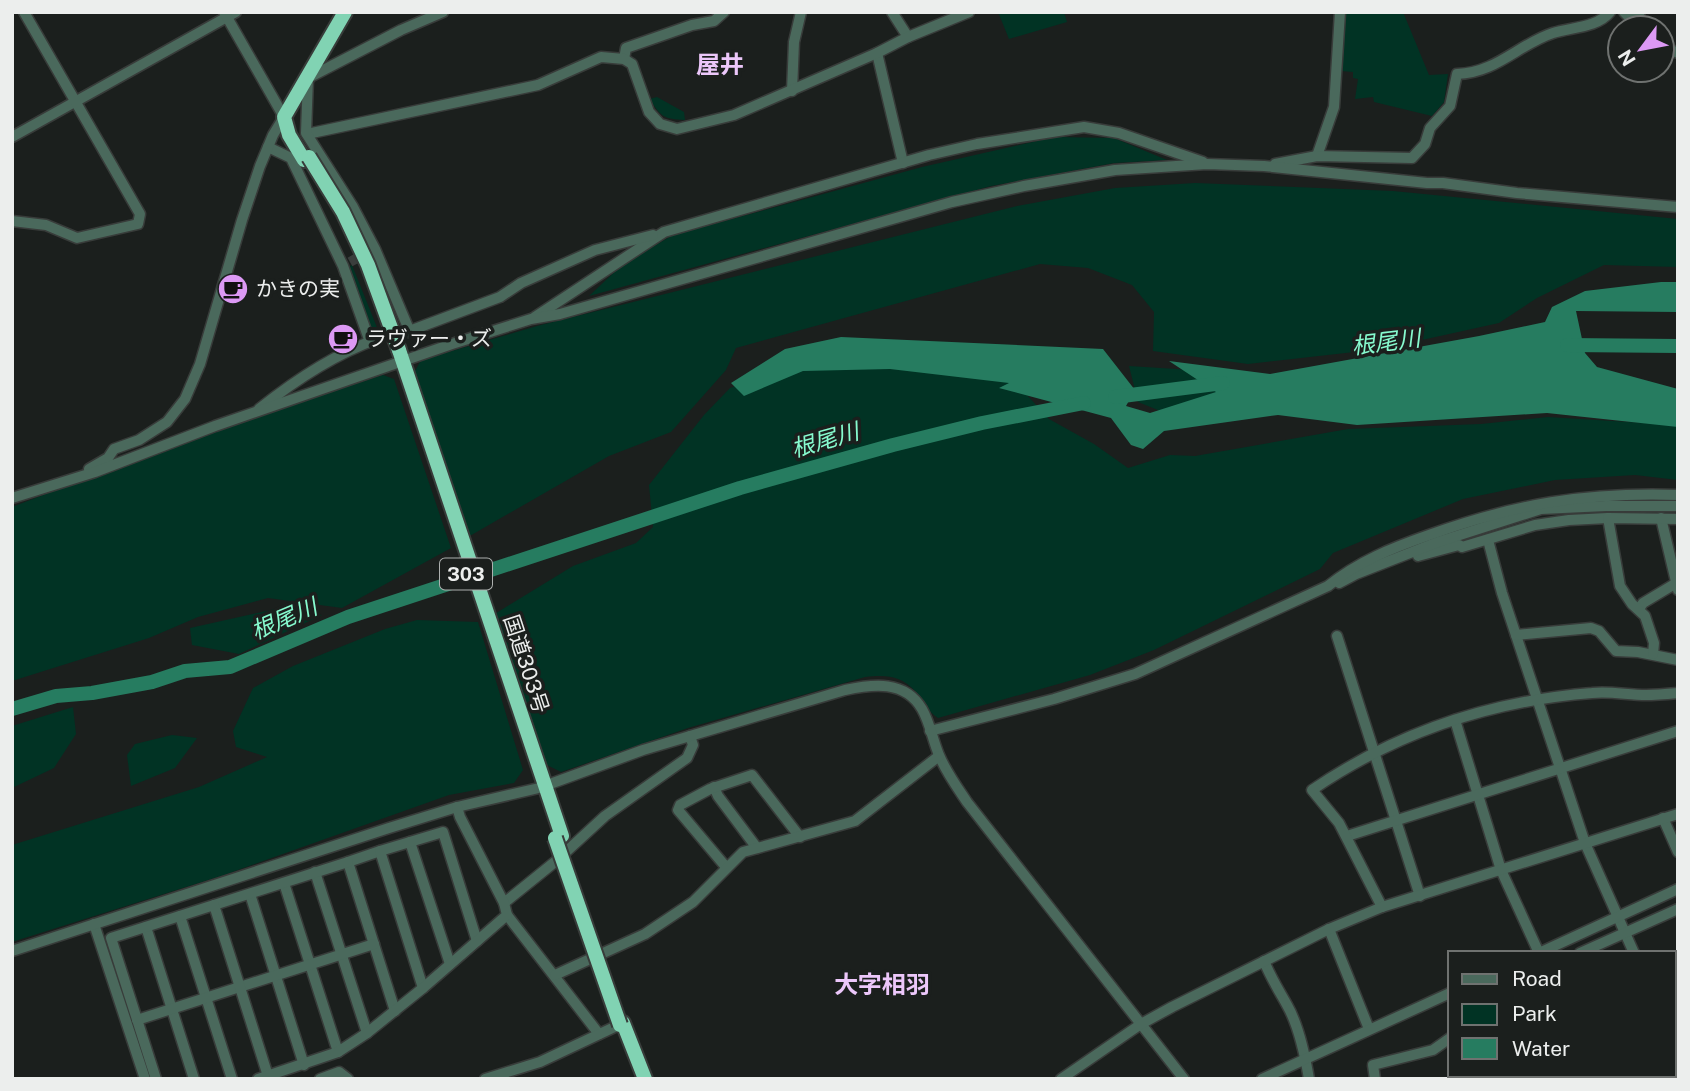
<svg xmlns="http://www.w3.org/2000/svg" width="1690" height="1091" font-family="'Public Sans','Noto Sans JP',sans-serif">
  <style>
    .green { fill: #013324 }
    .water { fill: #267c60 }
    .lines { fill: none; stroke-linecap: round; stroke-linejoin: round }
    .river { stroke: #267c60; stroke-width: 14 }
    .minor-tunnel { stroke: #3a3e3c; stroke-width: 10; stroke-dasharray: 10 5; stroke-linecap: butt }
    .minor-casing { stroke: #383c3a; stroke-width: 13 }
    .highway-casing { stroke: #383c3a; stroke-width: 18 }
    .minor { stroke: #4a695c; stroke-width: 10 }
    .highway { stroke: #81d3b3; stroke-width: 14 }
    .highway-bridge-casing { stroke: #383c3a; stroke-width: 18; stroke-linecap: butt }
    .highway-bridge { stroke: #81d3b3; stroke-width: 14 }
    .labels { text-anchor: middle; stroke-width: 7; stroke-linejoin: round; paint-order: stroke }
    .shield { fill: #1b1f1d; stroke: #adb0af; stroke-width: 2 }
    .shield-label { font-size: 19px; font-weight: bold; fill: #eceeed }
    .poi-label { font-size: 21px; fill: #eceeed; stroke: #1b1f1d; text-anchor: start }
    .street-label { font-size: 21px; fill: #eceeed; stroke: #1b1f1d }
    .water-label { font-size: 23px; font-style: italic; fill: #87fbcf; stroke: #1b1f1d }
    .quarter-label { font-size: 24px; font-weight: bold; fill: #ecc7fa; stroke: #1b1f1d }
  </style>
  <rect width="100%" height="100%" fill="#1b1f1d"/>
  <g class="green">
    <path d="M 998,12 L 1064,12 L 1067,22 L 1009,39 Z"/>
    <path d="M 1346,12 L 1403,12 L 1429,75 L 1448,74 L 1444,102 L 1432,116 L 1374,102 L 1373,97 L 1355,99 L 1358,79 L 1353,78 L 1353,72 L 1341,71 Z"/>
    <path d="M 657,97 L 684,112 L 685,120 C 663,119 662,117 649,99 Z"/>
    <path d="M 1055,137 L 1114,138 L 1167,160 L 1114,163 L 991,186 L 589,296 L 623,264 L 673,235 L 922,167 Z"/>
    <path d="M 1195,183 L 1393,191 L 1678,219 L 1678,267 L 1604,265 L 1537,298 L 1499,323 L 1381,349 L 1248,364 L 1153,351 L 1154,312 L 1132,285 L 1088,268 L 1040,264 L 736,348 L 726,370 L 671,432 L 609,456 L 468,537 L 414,373 L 421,360 L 537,326 L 1017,206 L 1115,188 Z"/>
    <path d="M 352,265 L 378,330 L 372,333 L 347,268 Z"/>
    <path d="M 817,360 L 1004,370 L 1049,419 L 1094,444 L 1128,468 L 1170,455 L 1195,456 L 1348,429 L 1481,424 L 1548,417 L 1678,425 L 1678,480 L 1635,475 L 1555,480 L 1463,499 L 1333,553 L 1320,569 L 1154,650 L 1090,675 L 938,718 C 927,711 924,701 916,692 C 900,675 887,675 865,677 L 688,728 L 561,772 L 545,764 L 493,615 L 573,566 L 636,543 L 653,527 L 649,485 L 704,415 L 730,388 Z"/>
    <path d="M 1129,366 L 1224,372 L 1294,399 L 1190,423 L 1138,402 Z"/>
    <path d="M 383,375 L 394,379 L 451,548 L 342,608 L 268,598 L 198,617 L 149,638 L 12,681 L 12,507 L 205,433 Z"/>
    <path d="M 280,608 L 322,615 L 239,654 L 192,645 L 190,628 Z"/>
    <path d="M 417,620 L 478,622 L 523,770 L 514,783 L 449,795 L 224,875 L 12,942 L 12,845 L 199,787 L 267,757 L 236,747 L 233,731 L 253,688 L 293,666 L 385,629 Z"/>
    <path d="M 73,707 L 76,734 L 54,768 L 12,788 L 12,726 Z"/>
    <path d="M 172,735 L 197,738 L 175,768 L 131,786 L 127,755 L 135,744 Z"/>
  </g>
  <path class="water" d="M 1661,282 L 1678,282 L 1678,312 L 1576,311 L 1585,353 L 1597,367 L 1678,389 L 1678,427 L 1547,413 L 1357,425 L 1278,415 L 1164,431 L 1143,449 L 1131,445 L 1111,418 L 999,388 L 1009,383 L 890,369 L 803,371 L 744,396 L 731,383 L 785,349 L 841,337 L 1103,349 L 1135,390 L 1126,406 L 1150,413 L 1216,392 L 1169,361 L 1270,374 L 1479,336 L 1545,322 L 1552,307 L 1585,291 Z"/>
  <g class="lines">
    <g class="river">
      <path d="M 1567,345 L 1678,346"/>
      <path d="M 1115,397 L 1223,383"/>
      <path d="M 12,709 L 56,696 L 92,693 L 152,682 L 185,671 L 230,667 L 348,617 L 740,488 L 893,445 L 982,423 L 1084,403"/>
    </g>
    <path class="minor-tunnel" d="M 350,262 L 368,252"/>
    <g class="minor-casing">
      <g id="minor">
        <path d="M 892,12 L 908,37"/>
        <path d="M 1624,12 L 1640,28"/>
        <path d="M 1631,18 L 1640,12"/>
        <path d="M 1662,46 L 1678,53"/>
        <path d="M 877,53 L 903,163"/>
        <path d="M 624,59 L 626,48 L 692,25 L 714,21 L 724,12"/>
        <path d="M 792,91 L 794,42 L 801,12"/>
        <path d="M 307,134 L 538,85 L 601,57 L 624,59 L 632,64 L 649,112 L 660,124 L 677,129 L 734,115 L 877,53 L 908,37 L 969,12"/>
        <path d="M 12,137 L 236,12"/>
        <path d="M 268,147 L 291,158 L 343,266 L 370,342"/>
        <path d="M 1317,156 L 1334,107 L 1340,12"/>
        <path d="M 1275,164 L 1317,156 L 1412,158 L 1425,144 L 1430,128 L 1450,106 L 1457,74 C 1496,73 1519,44 1553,33 C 1571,27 1597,28 1610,12"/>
        <path d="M 12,221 L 46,225 L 77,238 L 138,224 L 140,214 L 24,12"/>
        <path d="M 535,317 L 664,232 L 929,155 L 977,144 L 1084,127 L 1119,133 L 1203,162"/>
        <path d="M 410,332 L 375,249 L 353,207 L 306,133 L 308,78 L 401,30 L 443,12"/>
        <path d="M 404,333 L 500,297 L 521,283 L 595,250 L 653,235"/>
        <path d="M 259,409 C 294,381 335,354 377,339"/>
        <path d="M 89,469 L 108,458 L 114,449 L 139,440 L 167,422 L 185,399 L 200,364 L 242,220 L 260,166 L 273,135 L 284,117 L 224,12"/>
        <path d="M 12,498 L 95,472 L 215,426 L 452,344 L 531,319 L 560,314 L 952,202 L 1024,186 L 1115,170 L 1207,164 L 1264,166 L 1427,183 L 1443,183 L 1517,193 L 1678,207"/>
        <path d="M 1661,518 L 1678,590"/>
        <path d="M 1488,540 L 1502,593 L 1585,843 L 1634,953"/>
        <path d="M 1418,556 L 1459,545 L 1462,547 L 1535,525 L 1569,520 L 1608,518"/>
        <path d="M 1339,583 L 1356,574 L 1438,542 L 1541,509 L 1606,506 L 1678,506"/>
        <path d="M 1639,609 L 1643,603 L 1678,582"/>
        <path d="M 1516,635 L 1591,628 L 1599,631 L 1616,651 L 1638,652 L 1678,660"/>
        <path d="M 1337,636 L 1420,896"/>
        <path d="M 1653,654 L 1654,643 L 1645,616 L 1632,604 L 1620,586 L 1608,518 L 1678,519"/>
        <path d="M 1455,720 L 1501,870 L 1539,953"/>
        <path d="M 930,731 L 1054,699 L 1135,674 L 1328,586 C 1359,561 1392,548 1429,535 C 1515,504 1586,492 1678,495"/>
        <path d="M 714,787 L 718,796 L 757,848"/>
        <path d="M 1663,818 L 1678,852"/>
        <path d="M 1347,836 L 1678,731"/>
        <path d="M 410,842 L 450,964"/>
        <path d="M 380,851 L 348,862 L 395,1011"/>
        <path d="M 726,867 L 678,810 L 680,805 L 710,789 L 752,775 L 800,837"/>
        <path d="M 315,872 L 367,1033"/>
        <path d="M 284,883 L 338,1052"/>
        <path d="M 250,894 L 304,1065"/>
        <path d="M 504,903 L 556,861 L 605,816 L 687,758 L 693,745 L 690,736"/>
        <path d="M 214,905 L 348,862"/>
        <path d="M 1382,907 L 1339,823 L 1312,790 C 1397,732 1490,701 1592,693 C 1610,691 1628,695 1646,695 C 1656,695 1667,694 1678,693"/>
        <path d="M 507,915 L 599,1034"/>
        <path d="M 180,916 L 232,1079"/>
        <path d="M 94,924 L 145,1079"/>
        <path d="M 146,927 L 194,1079"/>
        <path d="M 1329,929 L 1369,1029"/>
        <path d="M 12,951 L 389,828 L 457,807 L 539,788 L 643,750 L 845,690 C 873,684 905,680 922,709 C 930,723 933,741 939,755 C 946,772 957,787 967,802 L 1184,1079"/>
        <path d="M 1539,953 L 1678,889"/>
        <path d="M 1580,953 L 1678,909"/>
        <path d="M 1264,961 C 1271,978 1278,989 1287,1005 C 1299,1026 1305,1055 1309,1079"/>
        <path d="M 555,975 L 645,934 L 693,902 L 743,852 L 855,821 L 939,756"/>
        <path d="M 423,988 L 380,851 L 443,832 L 477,941"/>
        <path d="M 1674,1008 L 1678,1006"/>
        <path d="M 137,1020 L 374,944"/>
        <path d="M 1674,1025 L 1678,1028"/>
        <path d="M 1524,1075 L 1524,1079"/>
        <path d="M 156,1079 L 111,938 L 214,905 L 268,1076"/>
        <path d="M 258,1079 L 338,1052 L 367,1033 L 423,988 L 507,915 L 504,903 L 460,817 L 457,807"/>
        <path d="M 320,1079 L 339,1072 L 348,1079"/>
        <path d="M 485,1079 L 540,1062 L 623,1023"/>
        <path d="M 1061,1079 L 1141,1024 L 1172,1007 L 1329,929 L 1382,907 L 1678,814"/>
        <path d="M 1262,1079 L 1450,993"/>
        <path d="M 1375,1079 L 1373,1065 L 1433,1050 L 1450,1038"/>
      </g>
    </g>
    <g class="highway-casing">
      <g id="highway">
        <path d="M 304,160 L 289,135 L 284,117 L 345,12"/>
        <path d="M 399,350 L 562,836"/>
        <path d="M 623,1023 L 645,1079"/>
      </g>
    </g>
    <use href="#minor" class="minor"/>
    <use href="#highway" class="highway"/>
    <g class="highway-bridge-casing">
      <g id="highway-bridge">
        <path d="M 309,157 L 343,212 L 368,265 L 399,350"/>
        <path d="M 555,838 L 620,1025"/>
      </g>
    </g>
    <use href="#highway-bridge" class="highway-bridge"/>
  </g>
  <defs>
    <g id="cafe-disc" transform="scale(1.575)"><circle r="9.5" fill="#dc99f4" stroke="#1b1f1d"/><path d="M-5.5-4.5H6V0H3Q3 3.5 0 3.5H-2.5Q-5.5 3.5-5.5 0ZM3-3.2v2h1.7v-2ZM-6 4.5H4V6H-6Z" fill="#111"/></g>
  </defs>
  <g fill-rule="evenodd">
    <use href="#cafe-disc" x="233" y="289"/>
    <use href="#cafe-disc" x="343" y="339"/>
  </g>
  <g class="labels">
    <rect class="shield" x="440" y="558.5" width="52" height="31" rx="5"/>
    <g class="shield-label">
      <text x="466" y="581">303</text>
    </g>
    <g class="poi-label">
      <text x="256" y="296">かきの実</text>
      <text x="366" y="346">ラヴァー・ズ</text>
    </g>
    <g class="street-label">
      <text transform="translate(526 664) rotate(72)" y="7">国道303号</text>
    </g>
    <g class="water-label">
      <text transform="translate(1386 342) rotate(-7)" y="8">根尾川</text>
      <text transform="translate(825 440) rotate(-16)" y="8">根尾川</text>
      <text transform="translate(284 619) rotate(-23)" y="8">根尾川</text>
    </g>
    <g class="quarter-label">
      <text x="720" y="73">屋井</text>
      <text x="882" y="993">大字相羽</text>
    </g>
  </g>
  <rect width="1690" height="1091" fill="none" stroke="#eceeed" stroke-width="28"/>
  <rect x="1448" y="951" width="228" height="126" fill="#1b1f1d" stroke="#6f7270" stroke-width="2"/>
  <rect x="1462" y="974" width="35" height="10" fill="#4a695c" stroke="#6f7270" stroke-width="2"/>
  <text x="1512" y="986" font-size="21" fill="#eceeed">Road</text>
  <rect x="1462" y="1004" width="35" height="21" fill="#013324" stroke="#6f7270" stroke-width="2"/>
  <text x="1512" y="1021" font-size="21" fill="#eceeed">Park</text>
  <rect x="1462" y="1038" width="35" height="21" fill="#267c60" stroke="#6f7270" stroke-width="2"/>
  <text x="1512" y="1056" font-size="21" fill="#eceeed">Water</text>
  <g transform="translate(1641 49) rotate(238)"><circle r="33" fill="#1b1f1d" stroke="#6f7270" stroke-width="2"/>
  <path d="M0-5L12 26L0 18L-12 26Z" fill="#dc99f4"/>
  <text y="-10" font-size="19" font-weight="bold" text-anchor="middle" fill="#eceeed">N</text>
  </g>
</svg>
